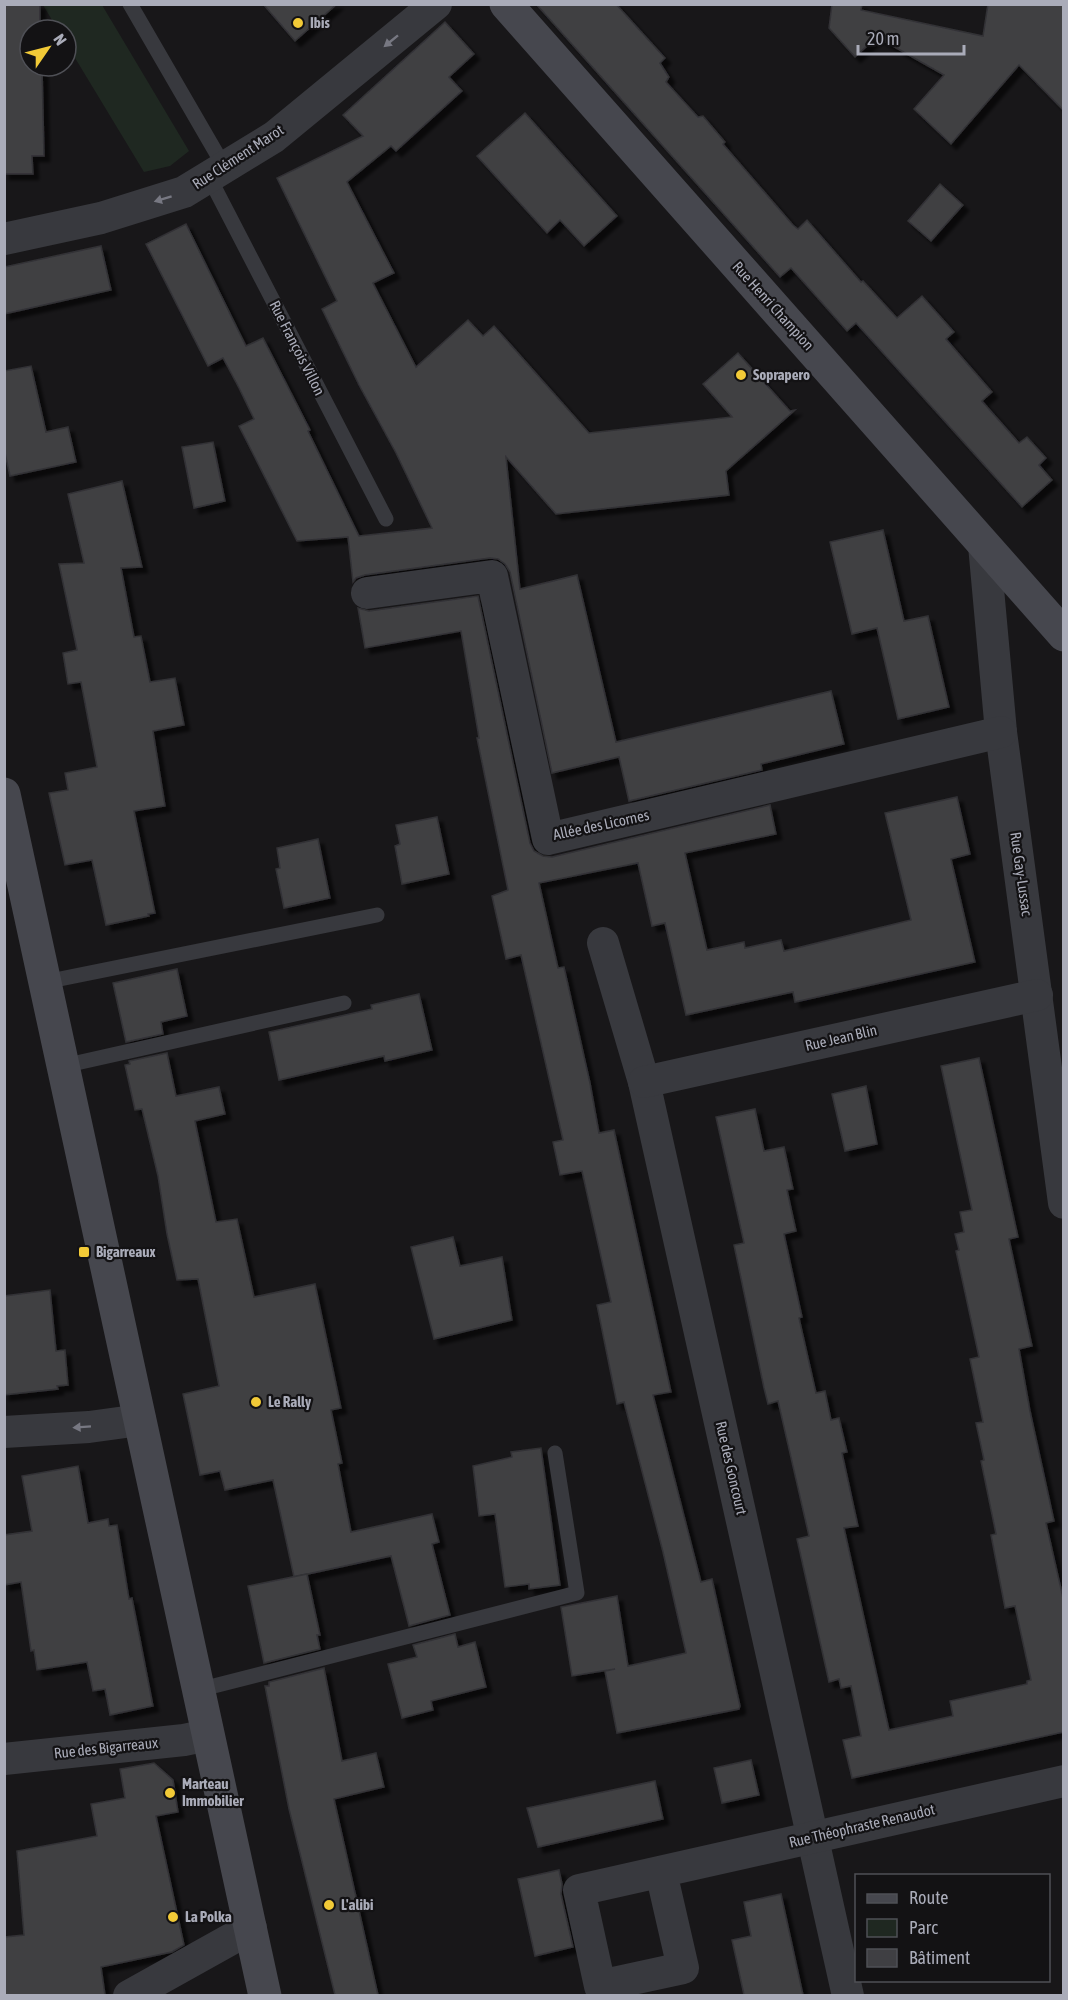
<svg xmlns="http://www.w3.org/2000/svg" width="1068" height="2000" font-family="'Asap Condensed',sans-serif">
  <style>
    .green { fill: #1f2821 }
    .building { fill: #3f3f43; stroke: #323135; stroke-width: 1.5; filter: url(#shadow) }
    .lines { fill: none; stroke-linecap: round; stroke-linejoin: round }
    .lane { stroke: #38393e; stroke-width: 15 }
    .street { stroke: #38393e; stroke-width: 32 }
    .secondary { stroke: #46474e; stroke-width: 33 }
    .oneway { fill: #777882 }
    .poi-dot { fill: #f2ca37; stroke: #131214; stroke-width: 2 }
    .labels { text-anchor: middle; stroke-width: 4.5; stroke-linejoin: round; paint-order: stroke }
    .poi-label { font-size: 15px; font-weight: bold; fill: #aaacb9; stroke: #131214; text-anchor: start }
    .street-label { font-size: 15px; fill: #aaacb9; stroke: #131214 }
  </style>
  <defs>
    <filter id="shadow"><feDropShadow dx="5.5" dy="5.5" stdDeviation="1.5" flood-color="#0009"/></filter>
  </defs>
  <rect width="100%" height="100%" fill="#181719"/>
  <path class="green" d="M 43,5 L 102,5 L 189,151 L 170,166 L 144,172 L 66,43 L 66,30 L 58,30 Z"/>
  <g class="building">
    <path d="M 4,4 L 40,4 L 40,30 L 30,30 L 30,66 L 42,66 L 44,156 L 32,156 L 33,174 L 4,174 Z"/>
    <path d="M 263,4 L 337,4 L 295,41 Z"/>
    <path d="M 536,4 L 616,4 L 665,58 L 660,63 L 669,77 L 666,82 L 698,117 L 703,116 L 725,142 L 723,144 L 793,225 L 798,229 L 807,220 L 861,282 L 863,281 L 897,318 L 922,296 L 954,332 L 946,339 L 992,392 L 982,401 L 1019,443 L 1027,437 L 1046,458 L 1039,465 L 1052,480 L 1022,507 L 856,323 L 847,331 L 791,268 L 780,277 Z"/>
    <path d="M 832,4 L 862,4 L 861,10 L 983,36 L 988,4 L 1064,4 L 1064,111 L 1019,65 L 951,144 L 914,109 L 944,75 L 877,37 L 855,57 L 829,28 Z"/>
    <path d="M 445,22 L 474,54 L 449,77 L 462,91 L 396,151 L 391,146 L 347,182 L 394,273 L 373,283 L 416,367 L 468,320 L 483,336 L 494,326 L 589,433 L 732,417 L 703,384 L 738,353 L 790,411 L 795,410 L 726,471 L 729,495 L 556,514 L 506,457 L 520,589 L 577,575 L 616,742 L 831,691 L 844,744 L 761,764 L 762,770 L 629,801 L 619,757 L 552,773 L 510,572 L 505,564 L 498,559 L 490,558 L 365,575 L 356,578 L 353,582 L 348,537 L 297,541 L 239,426 L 254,419 L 239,388 L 223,358 L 208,366 L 146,244 L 186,224 L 246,346 L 263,338 L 310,430 L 308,431 L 359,536 L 432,528 L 396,453 L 359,385 L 322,309 L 337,301 L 277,178 L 363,136 L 343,115 Z"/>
    <path d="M 525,113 L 617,216 L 584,246 L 560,220 L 547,233 L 477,156 Z"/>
    <path d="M 940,184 L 963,205 L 931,241 L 908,221 Z"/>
    <path d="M 101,246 L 111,290 L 4,314 L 4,267 Z"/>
    <path d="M 31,366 L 46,432 L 68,427 L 76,462 L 10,476 L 4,449 L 4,371 Z"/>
    <path d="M 213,442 L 225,501 L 194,508 L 182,447 Z"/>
    <path d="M 122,481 L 142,567 L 121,568 L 134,637 L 141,636 L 150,682 L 175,678 L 184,725 L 153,731 L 165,806 L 134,811 L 155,913 L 148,914 L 149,916 L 106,925 L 92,860 L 65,865 L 49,793 L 68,790 L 65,773 L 97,767 L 81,682 L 68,684 L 63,653 L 77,650 L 59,564 L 84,563 L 68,494 Z"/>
    <path d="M 883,530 L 904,621 L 928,616 L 949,707 L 898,719 L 877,628 L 852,634 L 830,542 Z"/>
    <path d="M 478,596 L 530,843 L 534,851 L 543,856 L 552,857 L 770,805 L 776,834 L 685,853 L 707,950 L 744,942 L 745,948 L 781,940 L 784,951 L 911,920 L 885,813 L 957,797 L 970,854 L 951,859 L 975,962 L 795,1002 L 793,992 L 686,1015 L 665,923 L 652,926 L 638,863 L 539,883 L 558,968 L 564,967 L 590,1083 L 599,1133 L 614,1130 L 671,1392 L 653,1395 L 701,1582 L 712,1579 L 740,1706 L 739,1709 L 617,1733 L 605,1671 L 615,1669 L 572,1676 L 561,1607 L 617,1596 L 628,1666 L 686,1653 L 663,1552 L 624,1402 L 617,1404 L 597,1305 L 611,1302 L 582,1171 L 560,1175 L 553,1142 L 563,1140 L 521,955 L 506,959 L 492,896 L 508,890 L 477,738 L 479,738 L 461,631 L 365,648 L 358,608 L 369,611 Z"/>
    <path d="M 437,817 L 449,874 L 402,884 L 395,846 L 400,844 L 396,825 Z"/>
    <path d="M 318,839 L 330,898 L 284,908 L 276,869 L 280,868 L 277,848 Z"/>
    <path d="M 177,969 L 187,1016 L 161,1022 L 163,1034 L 126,1042 L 113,983 Z"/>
    <path d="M 419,994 L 432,1050 L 385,1061 L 384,1056 L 279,1080 L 269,1032 L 372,1009 L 371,1005 Z"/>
    <path d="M 167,1053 L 176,1096 L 219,1087 L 225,1114 L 195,1121 L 216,1222 L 237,1219 L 254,1297 L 315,1284 L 341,1408 L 331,1410 L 342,1463 L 338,1464 L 351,1532 L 432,1514 L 439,1542 L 432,1544 L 450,1615 L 409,1626 L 391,1556 L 294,1577 L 273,1480 L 225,1490 L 220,1471 L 200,1475 L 183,1394 L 219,1386 L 198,1279 L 177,1280 L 167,1234 L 158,1176 L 142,1109 L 135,1110 L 125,1065 L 130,1064 L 129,1061 Z"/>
    <path d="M 979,1058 L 1018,1237 L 1009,1239 L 1032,1346 L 1019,1349 L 1030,1411 L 1054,1521 L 1046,1523 L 1064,1602 L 1064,1732 L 852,1778 L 843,1740 L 861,1736 L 851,1686 L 841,1688 L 839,1679 L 829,1682 L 797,1539 L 809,1536 L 778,1401 L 768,1404 L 764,1388 L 734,1245 L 744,1243 L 716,1117 L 755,1109 L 764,1151 L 784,1147 L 793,1189 L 787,1190 L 796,1231 L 784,1234 L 802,1317 L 799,1318 L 816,1393 L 825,1391 L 831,1420 L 839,1418 L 847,1452 L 842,1453 L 858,1526 L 844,1528 L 889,1730 L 953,1716 L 950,1701 L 1027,1684 L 1027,1681 L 1031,1680 L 1015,1606 L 1005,1608 L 991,1535 L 996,1534 L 981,1461 L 984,1460 L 976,1423 L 983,1422 L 970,1359 L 979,1357 L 956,1251 L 959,1250 L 955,1234 L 964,1232 L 960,1212 L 972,1210 L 941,1066 Z"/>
    <path d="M 866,1086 L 877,1144 L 845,1151 L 832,1094 Z"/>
    <path d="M 453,1237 L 460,1266 L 502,1257 L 512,1320 L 434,1339 L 411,1247 Z"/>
    <path d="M 50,1290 L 56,1351 L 65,1350 L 68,1385 L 57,1386 L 58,1389 L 4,1395 L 4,1296 Z"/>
    <path d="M 541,1448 L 560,1585 L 529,1589 L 529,1584 L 505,1587 L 495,1514 L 479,1516 L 473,1466 L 512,1457 L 511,1452 Z"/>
    <path d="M 78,1466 L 88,1523 L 108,1519 L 109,1526 L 117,1525 L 129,1599 L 132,1598 L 153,1706 L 110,1715 L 105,1689 L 93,1691 L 87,1662 L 37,1670 L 34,1650 L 31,1651 L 21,1582 L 4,1585 L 4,1535 L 32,1531 L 22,1476 Z"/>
    <path d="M 307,1574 L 320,1635 L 317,1635 L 320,1649 L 264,1663 L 248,1586 Z"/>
    <path d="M 455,1634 L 458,1647 L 475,1642 L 486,1687 L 431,1701 L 433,1710 L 402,1718 L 388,1664 L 417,1657 L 413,1645 Z"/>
    <path d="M 324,1668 L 342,1761 L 376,1753 L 384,1787 L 334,1799 L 378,1995 L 335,1995 L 289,1809 L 265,1686 L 269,1686 L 269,1682 Z"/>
    <path d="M 751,1760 L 759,1795 L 722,1803 L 714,1768 Z"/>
    <path d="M 154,1763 L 173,1780 L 178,1812 L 156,1816 L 184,1945 L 172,1952 L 101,1967 L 105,1995 L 4,1995 L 4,1937 L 24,1935 L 17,1851 L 97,1836 L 91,1804 L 125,1798 L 120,1769 Z"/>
    <path d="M 655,1781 L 663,1819 L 538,1847 L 527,1808 Z"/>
    <path d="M 559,1870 L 562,1884 L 561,1894 L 573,1947 L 535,1956 L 518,1879 Z"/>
    <path d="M 781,1894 L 803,1995 L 744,1995 L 732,1940 L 751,1936 L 744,1902 Z"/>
  </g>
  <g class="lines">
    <g class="lane">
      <path d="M 130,4 L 225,168"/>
      <path d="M 209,177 L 386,519"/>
      <path d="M 45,982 L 377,915"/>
      <path d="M 63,1066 L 344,1003"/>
      <path d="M 198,1690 L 577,1593 L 555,1453"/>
    </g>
    <g class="street">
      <path d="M 4,239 L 101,218 L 184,192 L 274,137 L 436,4"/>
      <path d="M 984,545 L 1001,732 L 1064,1203"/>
      <path d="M 367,593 L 492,576 L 548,839 L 1001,732"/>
      <path d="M 603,943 L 644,1082 L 848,1996"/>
      <path d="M 644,1082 L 1037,995"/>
      <path d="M 4,1432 L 89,1427 L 140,1420"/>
      <path d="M 4,1759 L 184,1740 L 208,1735"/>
      <path d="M 661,1872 L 683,1968 L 600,1986 L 579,1890 L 1064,1781"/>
      <path d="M 129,1996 L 251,1928"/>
    </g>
    <g class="secondary">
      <path d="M 506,4 L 1064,635"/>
      <path d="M 4,794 L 265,1996"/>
    </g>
  </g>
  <defs><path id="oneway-solid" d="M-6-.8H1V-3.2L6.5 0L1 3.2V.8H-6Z" transform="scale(1.5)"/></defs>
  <g class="oneway">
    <use href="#oneway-solid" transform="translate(391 41) rotate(141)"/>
    <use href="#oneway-solid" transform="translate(163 199) rotate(163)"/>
    <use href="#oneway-solid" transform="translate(82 1427) rotate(176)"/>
  </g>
  <g class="poi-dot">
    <circle cx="298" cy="23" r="6"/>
    <circle cx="741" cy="375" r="6"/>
    <rect x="78" y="1246" width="12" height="12" rx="3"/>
    <circle cx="256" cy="1402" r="6"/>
    <circle cx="170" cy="1793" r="6"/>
    <circle cx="329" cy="1905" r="6"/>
    <circle cx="173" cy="1917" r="6"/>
  </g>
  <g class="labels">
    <g class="poi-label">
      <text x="310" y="28">Ibis</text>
      <text x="753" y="380">Soprapero</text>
      <text x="96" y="1257">Bigarreaux</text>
      <text x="268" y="1407">Le Rally</text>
      <text x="182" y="1789">Marteau<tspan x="182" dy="17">Immobilier</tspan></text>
      <text x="341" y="1910">L'alibi</text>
      <text x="185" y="1922">La Polka</text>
    </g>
    <g class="street-label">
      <text transform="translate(238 157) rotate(-33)" y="5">Rue Clément Marot</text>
      <text transform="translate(773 306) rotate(48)" y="5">Rue Henri Champion</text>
      <text transform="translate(297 348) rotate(63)" y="5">Rue François Villon</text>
      <text transform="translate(601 825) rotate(-12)" y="5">Allée des Licornes</text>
      <text transform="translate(1021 874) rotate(82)" y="5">Rue Gay-Lussac</text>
      <text transform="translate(841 1038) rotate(-13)" y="5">Rue Jean Blin</text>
      <text transform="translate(731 1468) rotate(77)" y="5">Rue des Goncourt</text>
      <text transform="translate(106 1748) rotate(-6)" y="5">Rue des Bigarreaux</text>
      <text transform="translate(862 1826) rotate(-13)" y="5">Rue Théophraste Renaudot</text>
    </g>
  </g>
  <rect width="1068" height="2000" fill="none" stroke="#aaacb9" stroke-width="12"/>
  <rect x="855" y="1874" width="195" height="108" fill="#131214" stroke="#4f5056" stroke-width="1.5"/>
  <rect x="867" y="1894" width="30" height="9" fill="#46474e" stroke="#4f5056" stroke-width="1.5"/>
  <text x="909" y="1904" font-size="18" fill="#aaacb9">Route</text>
  <rect x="867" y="1919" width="30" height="18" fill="#1f2821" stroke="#4f5056" stroke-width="1.5"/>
  <text x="909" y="1934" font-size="18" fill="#aaacb9">Parc</text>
  <rect x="867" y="1949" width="30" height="18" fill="#3f3f43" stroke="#4f5056" stroke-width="1.5"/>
  <text x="909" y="1964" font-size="18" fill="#aaacb9">Bâtiment</text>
  <g transform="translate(48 48) rotate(55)"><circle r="28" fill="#131214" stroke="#4f5056" stroke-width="1.5"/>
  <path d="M0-4.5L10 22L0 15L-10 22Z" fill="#f2ca37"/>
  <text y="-9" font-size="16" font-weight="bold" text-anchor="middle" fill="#aaacb9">N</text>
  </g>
  <path d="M858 45v9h106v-9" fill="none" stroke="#aaacb9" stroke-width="3"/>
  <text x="867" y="45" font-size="18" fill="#aaacb9" stroke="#131214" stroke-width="4.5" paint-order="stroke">20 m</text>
</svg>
